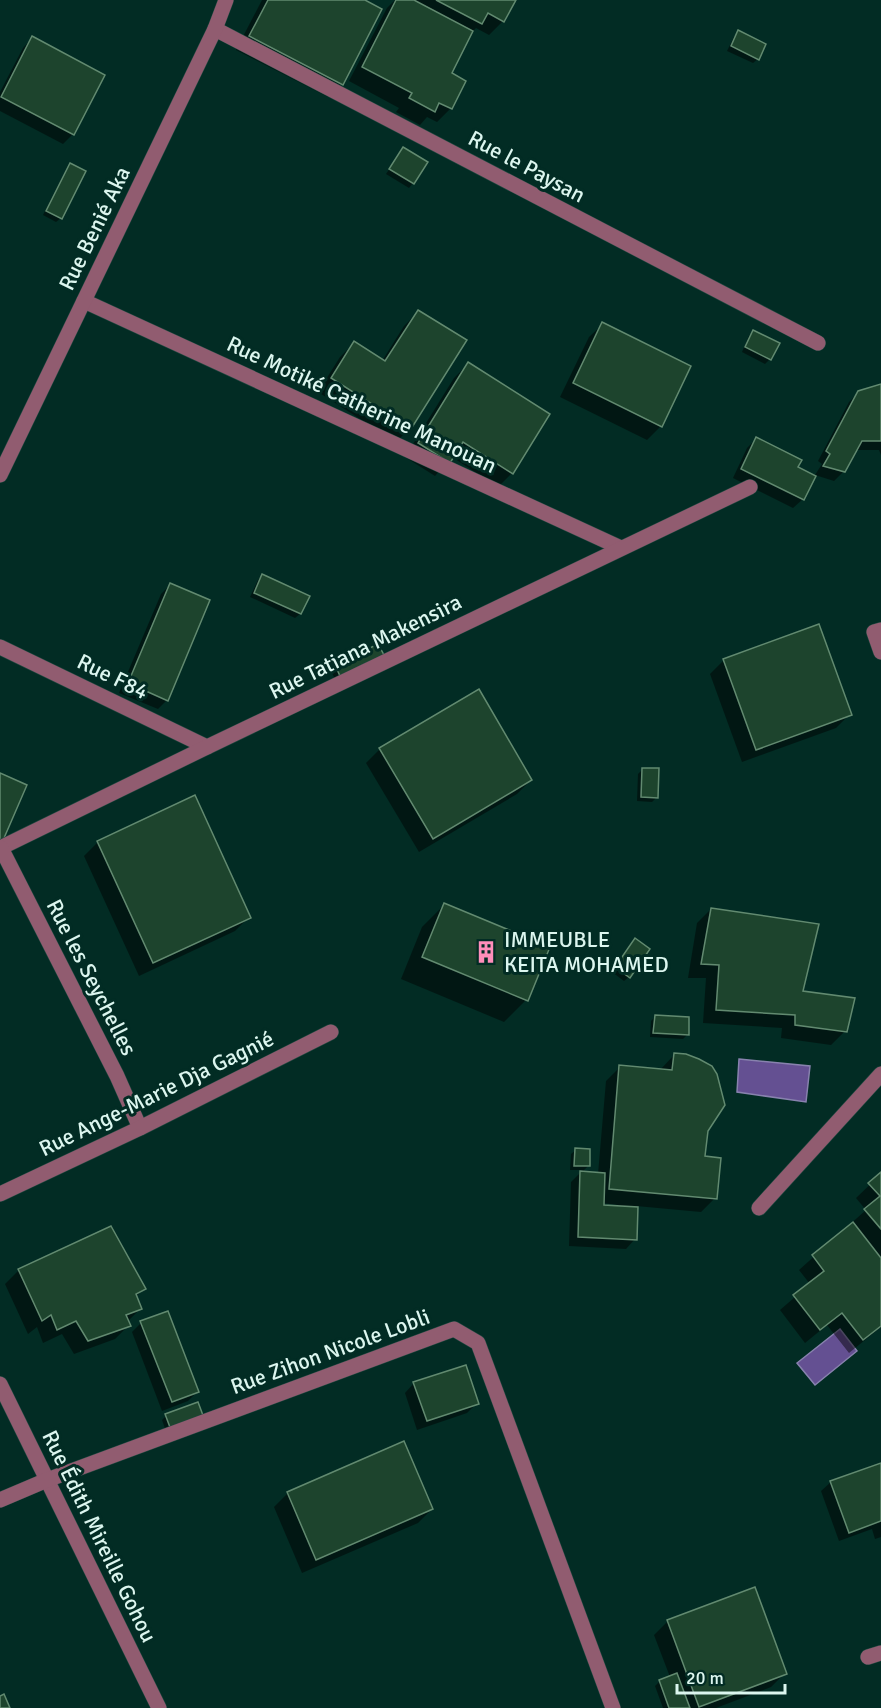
<svg xmlns="http://www.w3.org/2000/svg" width="881" height="1708" font-family="Signika,sans-serif">
  <style>
    .water { fill: #645092; stroke: #8882ae; stroke-width: 1.5 }
    .shadow { fill: #0007; fill-rule: evenodd }
    .building { fill: #1d442d; stroke: #628a70; stroke-width: 1.5 }
    .lines { fill: none; stroke-linecap: round; stroke-linejoin: round }
    .minor-casing { stroke: #214840; stroke-width: 16 }
    .minor { stroke: #915c70; stroke-width: 15 }
    .labels { text-anchor: middle; stroke-width: 6; stroke-linejoin: round; paint-order: stroke }
    .street-label { font-size: 22px; fill: #dcf6ef; stroke: #022c24 }
    .poi-label { font-size: 22px; fill: #dcf6ef; stroke: #022c24; text-anchor: start }
  </style>
  <rect width="100%" height="100%" fill="#022c24"/>
  <g class="water">
    <path d="M 739,1059 L 810,1066 L 806,1102 L 737,1092 Z"/>
    <path d="M 840,1329 L 857,1351 L 815,1385 L 797,1363 Z"/>
  </g>
  <g class="shadow">
    <path d="M 262,0 L 362,0 L 342,84 L 328,97 L 236,50 Z"/>
    <path d="M 395,0 L 514,0 L 503,21 L 489,35 L 476,28 L 471,33 L 450,74 L 464,81 L 450,109 L 437,122 L 427,117 L 420,125 L 396,112 L 399,108 L 349,81 L 387,8 Z"/>
    <path d="M 738,32 L 758,59 L 753,63 L 727,51 L 734,37 Z"/>
    <path d="M 32,38 L 73,134 L 63,144 L 0,111 L 0,92 L 23,48 Z"/>
    <path d="M 403,149 L 413,183 L 409,188 L 386,174 Z"/>
    <path d="M 71,165 L 61,218 L 56,222 L 43,215 L 66,170 Z"/>
    <path d="M 418,312 L 410,428 L 396,442 L 318,392 L 340,357 L 354,343 L 382,361 L 404,326 Z"/>
    <path d="M 603,324 L 661,426 L 647,440 L 560,397 L 589,337 Z"/>
    <path d="M 753,332 L 770,359 L 765,364 L 742,352 L 749,336 Z"/>
    <path d="M 468,364 L 512,473 L 498,487 L 452,457 L 435,476 L 405,457 L 454,378 Z"/>
    <path d="M 881,386 L 881,455 L 879,450 L 855,450 L 844,471 L 834,481 L 815,475 L 822,464 L 818,461 L 849,402 L 859,392 Z"/>
    <path d="M 756,439 L 803,499 L 793,508 L 733,478 L 747,448 Z"/>
    <path d="M 262,575 L 308,596 L 300,614 L 295,618 L 250,597 L 258,580 Z"/>
    <path d="M 170,585 L 167,700 L 158,709 L 119,693 L 161,594 Z"/>
    <path d="M 378,646 L 335,679 L 331,671 L 335,666 Z"/>
    <path d="M 724,660 L 850,714 L 836,728 L 742,762 L 710,674 Z"/>
    <path d="M 380,749 L 531,780 L 517,794 L 419,852 L 366,763 Z"/>
    <path d="M 643,769 L 656,798 L 652,802 L 637,801 L 638,774 Z"/>
    <path d="M 98,842 L 249,917 L 235,931 L 139,976 L 84,856 Z"/>
    <path d="M 444,905 L 526,1000 L 504,1022 L 401,979 L 422,927 Z"/>
    <path d="M 711,909 L 845,1031 L 831,1045 L 781,1038 L 782,1028 L 703,1023 L 706,978 L 688,978 L 697,923 Z"/>
    <path d="M 631,944 L 629,977 L 624,981 L 612,972 Z"/>
    <path d="M 655,1017 L 687,1035 L 683,1039 L 650,1037 L 651,1021 Z"/>
    <path d="M 674,1055 L 706,1131 L 704,1157 L 715,1198 L 701,1212 L 636,1206 L 635,1239 L 626,1249 L 569,1246 L 571,1182 L 583,1170 L 570,1170 L 571,1154 L 576,1150 L 588,1166 L 581,1173 L 598,1174 L 606,1081 L 620,1067 L 660,1070 ZM 602,1203 L 618,1205 L 618,1207 L 602,1206 Z"/>
    <path d="M 881,1174 L 881,1327 L 849,1353 L 827,1325 L 805,1343 L 780,1310 L 810,1284 L 799,1270 L 866,1210 L 856,1198 Z"/>
    <path d="M 19,1270 L 144,1288 L 136,1297 L 140,1309 L 127,1322 L 129,1325 L 115,1339 L 74,1354 L 62,1334 L 43,1343 L 37,1327 L 28,1334 L 5,1284 Z"/>
    <path d="M 141,1323 L 197,1392 L 188,1401 L 162,1411 L 132,1332 Z"/>
    <path d="M 414,1383 L 477,1403 L 467,1413 L 417,1430 L 405,1393 Z"/>
    <path d="M 166,1416 L 197,1422 L 167,1434 L 162,1420 Z"/>
    <path d="M 881,1464 L 881,1537 L 875,1539 L 872,1529 L 839,1541 L 821,1491 L 831,1482 Z"/>
    <path d="M 288,1493 L 432,1509 L 418,1523 L 302,1573 L 274,1507 Z"/>
    <path d="M 668,1621 L 785,1673 L 771,1687 L 716,1708 L 663,1708 L 655,1686 L 660,1681 L 670,1677 L 654,1635 Z"/>
  </g>
  <g class="building">
    <path d="M 268,0 L 365,0 L 382,9 L 343,85 L 249,36 Z"/>
    <path d="M 396,0 L 414,0 L 473,31 L 452,73 L 466,81 L 452,109 L 439,103 L 435,112 L 409,98 L 412,93 L 362,67 Z"/>
    <path d="M 436,0 L 516,0 L 504,22 L 488,13 L 482,24 Z"/>
    <path d="M 738,30 L 766,44 L 759,60 L 731,46 Z"/>
    <path d="M 32,36 L 105,75 L 74,135 L 1,97 Z"/>
    <path d="M 403,147 L 428,162 L 414,184 L 389,169 Z"/>
    <path d="M 70,163 L 86,171 L 62,219 L 46,211 Z"/>
    <path d="M 418,310 L 467,340 L 411,429 L 331,378 L 354,341 L 385,361 Z"/>
    <path d="M 602,322 L 691,366 L 662,427 L 573,383 Z"/>
    <path d="M 753,330 L 780,343 L 771,360 L 745,347 Z"/>
    <path d="M 468,362 L 550,414 L 513,474 L 463,442 L 450,463 L 418,443 Z"/>
    <path d="M 881,384 L 881,441 L 862,441 L 845,472 L 823,466 L 830,454 L 826,451 L 858,391 Z"/>
    <path d="M 756,437 L 802,460 L 798,467 L 816,476 L 804,500 L 741,469 Z"/>
    <path d="M 262,574 L 310,596 L 301,614 L 254,593 Z"/>
    <path d="M 170,583 L 210,600 L 168,701 L 128,683 Z"/>
    <path d="M 819,624 L 852,715 L 756,750 L 723,659 Z"/>
    <path d="M 378,644 L 384,655 L 340,676 L 335,665 Z"/>
    <path d="M 479,689 L 532,780 L 433,839 L 379,748 Z"/>
    <path d="M 642,768 L 659,768 L 658,798 L 641,797 Z"/>
    <path d="M 0,773 L 27,785 L 1,845 L 0,845 Z"/>
    <path d="M 195,795 L 251,918 L 153,963 L 97,841 Z"/>
    <path d="M 444,903 L 550,947 L 528,1001 L 422,957 Z"/>
    <path d="M 711,908 L 819,924 L 803,991 L 855,998 L 847,1032 L 795,1025 L 795,1015 L 716,1010 L 719,965 L 701,964 Z"/>
    <path d="M 635,938 L 650,949 L 630,978 L 615,967 Z"/>
    <path d="M 655,1015 L 689,1017 L 689,1035 L 653,1033 Z"/>
    <path d="M 674,1053 L 686,1054 L 699,1059 L 712,1066 L 717,1074 L 725,1105 L 708,1131 L 705,1156 L 721,1158 L 717,1199 L 609,1189 L 619,1065 L 672,1070 Z"/>
    <path d="M 575,1148 L 590,1149 L 590,1166 L 574,1166 Z"/>
    <path d="M 580,1171 L 605,1173 L 604,1205 L 638,1207 L 637,1240 L 578,1237 Z"/>
    <path d="M 881,1172 L 881,1229 L 864,1209 L 880,1196 L 868,1183 Z"/>
    <path d="M 853,1222 L 881,1258 L 881,1326 L 863,1340 L 842,1313 L 820,1330 L 793,1295 L 824,1271 L 812,1255 Z"/>
    <path d="M 111,1226 L 146,1289 L 136,1294 L 142,1309 L 126,1315 L 131,1326 L 88,1341 L 76,1321 L 57,1330 L 51,1315 L 42,1321 L 18,1269 Z"/>
    <path d="M 168,1311 L 199,1392 L 172,1402 L 140,1321 Z"/>
    <path d="M 466,1365 L 479,1404 L 427,1421 L 413,1382 Z"/>
    <path d="M 198,1402 L 204,1418 L 171,1430 L 165,1414 Z"/>
    <path d="M 404,1441 L 433,1509 L 316,1560 L 287,1492 Z"/>
    <path d="M 881,1463 L 881,1521 L 849,1533 L 830,1481 Z"/>
    <path d="M 755,1587 L 787,1674 L 699,1707 L 667,1620 Z"/>
    <path d="M 677,1673 L 690,1708 L 669,1708 L 659,1680 Z"/>
    <path d="M 4,1694 L 10,1708 L 0,1708 L 0,1696 Z"/>
  </g>
  <g class="lines">
    <g class="minor-casing">
      <g id="minor">
        <path d="M 215,29 L 818,343"/>
        <path d="M 84,301 L 621,548"/>
        <path d="M 0,475 L 215,29 L 226,0"/>
        <path d="M 881,630 L 874,632 L 881,652"/>
        <path d="M 0,647 L 207,747"/>
        <path d="M 0,848 L 207,747 L 750,487"/>
        <path d="M 1,848 L 117,1076 L 140,1128"/>
        <path d="M 0,1194 L 140,1128 L 331,1032"/>
        <path d="M 759,1208 L 881,1074"/>
        <path d="M 0,1384 L 159,1708"/>
        <path d="M 0,1500 L 47,1480 L 454,1329 L 478,1343 L 613,1708"/>
        <path d="M 868,1657 L 881,1653"/>
      </g>
    </g>
    <use href="#minor" class="minor"/>
  </g>
  <defs>
    <g id="building-bare" transform="scale(1.8)"><path d="M-4-6H4V6H1V3H-1V6H-4ZM-2.5-4.3h1.7v1.8h-1.7ZM.8-4.3h1.7v1.8H.8ZM-2.5-1h1.7V.8h-1.7ZM.8-1h1.7V.8H.8Z" fill="#ff8eba" stroke="#022c24" stroke-width="2.5" paint-order="stroke"/></g>
  </defs>
  <g fill-rule="evenodd">
    <use href="#building-bare" x="486" y="952"/>
  </g>
  <g class="labels">
    <g class="street-label">
      <text transform="translate(527 166) rotate(28)" y="8">Rue le Paysan</text>
      <text transform="translate(94 228) rotate(-64)" y="8">Rue Benié Aka</text>
      <text transform="translate(362 404) rotate(25)" y="8">Rue Motiké Catherine Manouan</text>
      <text transform="translate(365 646) rotate(-26)" y="8">Rue Tatiana Makensira</text>
      <text transform="translate(113 676) rotate(26)" y="8">Rue F84</text>
      <text transform="translate(92 977) rotate(63)" y="8">Rue les Seychelles</text>
      <text transform="translate(156 1093) rotate(-26)" y="8">Rue Ange-Marie Dja Gagnié</text>
      <text transform="translate(330 1351) rotate(-20)" y="8">Rue Zihon Nicole Lobli</text>
      <text transform="translate(100 1536) rotate(64)" y="8">Rue Édith Mireille Gohou</text>
    </g>
    <g class="poi-label">
      <text x="504" y="947">IMMEUBLE<tspan x="504" dy="25">KEITA MOHAMED</tspan></text>
    </g>
  </g>
  <path d="M677 1684v9h108v-9" fill="none" stroke="#dcf6ef" stroke-width="3"/>
  <text x="686" y="1684" font-size="18" fill="#dcf6ef" stroke="#022c24" stroke-width="4.5" paint-order="stroke">20 m</text>
</svg>
